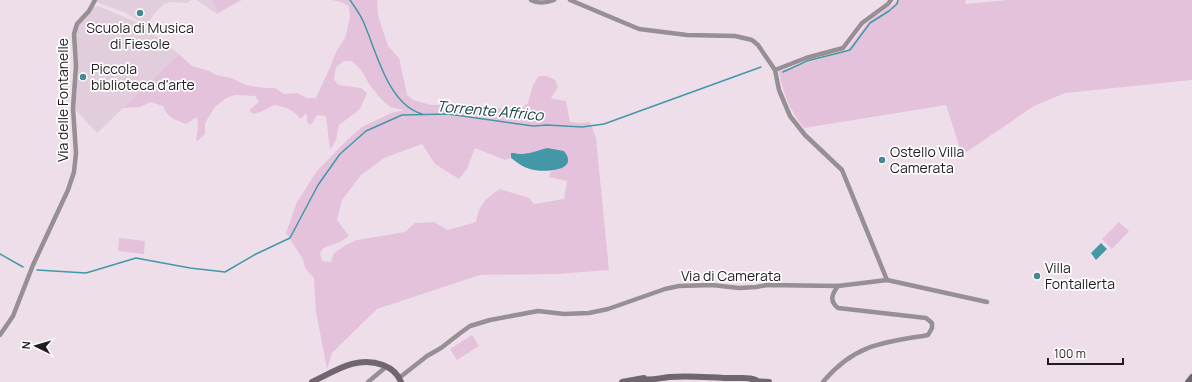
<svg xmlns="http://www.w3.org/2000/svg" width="1192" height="382" font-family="Manrope,sans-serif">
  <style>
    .built { fill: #e2cddd }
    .green { fill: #e5c2dc; fill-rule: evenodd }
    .water { fill: #4397a6 }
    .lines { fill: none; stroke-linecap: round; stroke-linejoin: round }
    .stream { stroke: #4397a6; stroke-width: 1.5 }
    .street { stroke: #968f94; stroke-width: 4.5 }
    .secondary { stroke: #70676e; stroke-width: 6 }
    .poi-dot { fill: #448995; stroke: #fff; stroke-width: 1.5 }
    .labels { text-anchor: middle; stroke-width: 3.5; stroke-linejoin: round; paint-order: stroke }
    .poi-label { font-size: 14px; fill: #221c20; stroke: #fff; text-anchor: start }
    .street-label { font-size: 14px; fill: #221c20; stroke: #fff }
    .water-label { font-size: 15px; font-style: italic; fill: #194047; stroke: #fff }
  </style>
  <rect width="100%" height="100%" fill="#eedeea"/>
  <g class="built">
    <path d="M 96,0 L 191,0 L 187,3 L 171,2 L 164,4 L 154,14 L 147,26 L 124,12 L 96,2 Z"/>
    <path d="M 197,0 L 242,0 L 217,14 Z"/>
    <path d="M 98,6 L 141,24 L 179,54 L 97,133 L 75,109 L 75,31 L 78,25 L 93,7 Z"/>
  </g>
  <g class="green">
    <path d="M 212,0 L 240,0 L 218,12 Z"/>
    <path d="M 332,0 L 377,0 L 378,15 L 388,46 L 399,58 L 407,95 L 413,100 L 431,105 L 472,104 L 517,111 L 528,103 L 533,85 L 539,76 L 547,76 L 555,80 L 558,87 L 551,98 L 553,99 L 566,101 L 570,122 L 581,123 L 590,122 L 596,138 L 609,270 L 556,274 L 480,275 L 377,309 L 332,353 L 327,369 L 316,312 L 314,278 L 305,268 L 303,259 L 286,233 L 297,202 L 317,171 L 347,140 L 362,127 L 391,113 L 404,110 L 390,107 L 381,99 L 369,84 L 362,71 L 352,61 L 344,61 L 336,67 L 334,80 L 339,85 L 361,88 L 367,93 L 360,109 L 339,125 L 336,140 L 330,150 L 326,116 L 317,115 L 311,125 L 307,122 L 307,113 L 300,119 C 294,109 285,107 274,105 L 263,111 L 253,114 L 249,110 L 259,102 L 255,96 L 235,95 L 226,98 L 215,107 L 205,123 L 205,134 L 196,142 L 198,126 L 197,117 L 186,124 C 175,120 167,117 163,106 L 151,102 L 140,107 L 123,108 L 179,54 L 192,66 L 209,71 L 216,75 L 231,78 L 246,85 L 264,88 L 275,88 L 284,94 L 297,93 L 307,98 L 316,98 L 327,74 L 337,50 L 344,40 L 346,35 L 350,17 L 349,7 L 342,2 ZM 422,144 L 435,164 L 459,179 L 467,169 L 475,148 L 505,160 L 511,158 L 510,156 C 517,151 528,157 535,151 L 560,169 L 551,171 L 549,177 L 567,181 L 564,199 L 534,204 L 529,198 L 500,189 C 486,198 479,204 476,222 L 448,230 L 434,222 L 415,223 L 405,232 L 357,240 L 346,245 L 334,253 L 331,262 L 322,261 L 320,254 L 323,248 L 340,242 L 349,236 L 337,220 L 342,200 L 361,175 L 384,158 Z"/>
    <path d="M 897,0 L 965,0 L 966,4 L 1008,0 L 1192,0 L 1192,80 L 1065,93 L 1034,106 L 962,155 L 946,105 L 804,128 C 790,111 783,93 779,71 L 846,51 L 868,22 L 892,5 Z"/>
    <path d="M 1119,222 L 1129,231 L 1112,249 L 1102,239 Z"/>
    <path d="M 119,238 L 145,241 L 144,254 L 118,251 Z"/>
    <path d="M 472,335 L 479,346 L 457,360 L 450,349 Z"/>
  </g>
  <g class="water">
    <path d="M 547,148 L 564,151 C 581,172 541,173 530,169 C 522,167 517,162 511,158 L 511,153 L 514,153 C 526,156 535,151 547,148 Z"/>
    <path d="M 1101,243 L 1107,249 L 1096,260 L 1091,253 Z"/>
  </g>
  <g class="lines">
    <g class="stream">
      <path d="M 350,0 C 355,7 360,14 363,21 C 376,49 387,104 422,114"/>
      <path d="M 783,72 L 807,61 L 850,50 L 870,23 L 889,11 L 897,4 L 898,0"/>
      <path d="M 0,254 L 23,267"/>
      <path d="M 37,270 L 86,273 L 136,258 L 190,268 L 225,272 L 256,254 L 290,238 L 318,185 L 340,154 L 366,131 L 402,115 L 448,114 L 533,126 L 547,125 L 582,127 L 604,124 L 761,67"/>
    </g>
    <g class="street">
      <path d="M 531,0 C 538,4 546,3 554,0"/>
      <path d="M 570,0 L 639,29 L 687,35 L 735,36 L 752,40 L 758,45 L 775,70 L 779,90 L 790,116 L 805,135 L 842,170 L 887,280"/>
      <path d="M 775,70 L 806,58 L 843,48 L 862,23 L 888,4 L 891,0"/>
      <path d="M 0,335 L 13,316 L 33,265 L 68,190 L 74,172 L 76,153 L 73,108 L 76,66 L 74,34 L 77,24 L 89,11 L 95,0"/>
      <path d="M 399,378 L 427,356 L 441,348 L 459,334 L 470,326 L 490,320 L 538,311 L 564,314 L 589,313 L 608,309 L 665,289 L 679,286 L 712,285 L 739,288 L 756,287 L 767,285 L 838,286 L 887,280 L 987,302"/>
      <path d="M 368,382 L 386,367"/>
      <path d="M 823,382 C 852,347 880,342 923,336 L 928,335 L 932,328 L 932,323 L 926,318 L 838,308 C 829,301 832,294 838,286"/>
    </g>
    <g class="secondary">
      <path d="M 641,379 C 651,381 660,378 669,377 C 691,375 713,378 735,378 C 743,378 749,377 756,380"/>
      <path d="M 753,381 L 769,382"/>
      <path d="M 312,382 C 335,371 357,355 383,365 C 391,368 398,374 401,382"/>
      <path d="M 622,382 L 644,378"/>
      <path d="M 1188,382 L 1192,377"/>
    </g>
  </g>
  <g class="poi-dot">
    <circle cx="140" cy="13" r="4"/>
    <circle cx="83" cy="77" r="4"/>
    <circle cx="882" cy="160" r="4"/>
    <circle cx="1037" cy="276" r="4"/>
  </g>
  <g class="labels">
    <g class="poi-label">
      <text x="140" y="33" text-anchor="middle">Scuola di Musica<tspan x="140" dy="16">di Fiesole</tspan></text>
      <text x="91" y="74">Piccola<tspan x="91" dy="16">biblioteca d'arte</tspan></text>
      <text x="890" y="157">Ostello Villa<tspan x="890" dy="16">Camerata</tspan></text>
      <text x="1045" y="273">Villa<tspan x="1045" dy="16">Fontallerta</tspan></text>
    </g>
    <g class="street-label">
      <text transform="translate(63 100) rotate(-90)" y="5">Via delle Fontanelle</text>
      <text x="731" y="281">Via di Camerata</text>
    </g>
    <g class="water-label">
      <text transform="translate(490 111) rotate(5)" y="5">Torrente Affrico</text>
    </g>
  </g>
  <g transform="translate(36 346) rotate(275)" stroke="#ffffff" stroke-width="3" paint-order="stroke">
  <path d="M0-3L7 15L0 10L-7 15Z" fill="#221c20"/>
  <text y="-6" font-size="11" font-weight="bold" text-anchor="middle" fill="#221c20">N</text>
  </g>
  <path d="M1048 358v6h75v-6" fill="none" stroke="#221c20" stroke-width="2"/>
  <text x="1054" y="358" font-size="12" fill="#221c20" stroke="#ffffff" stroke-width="3" paint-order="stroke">100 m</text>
</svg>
